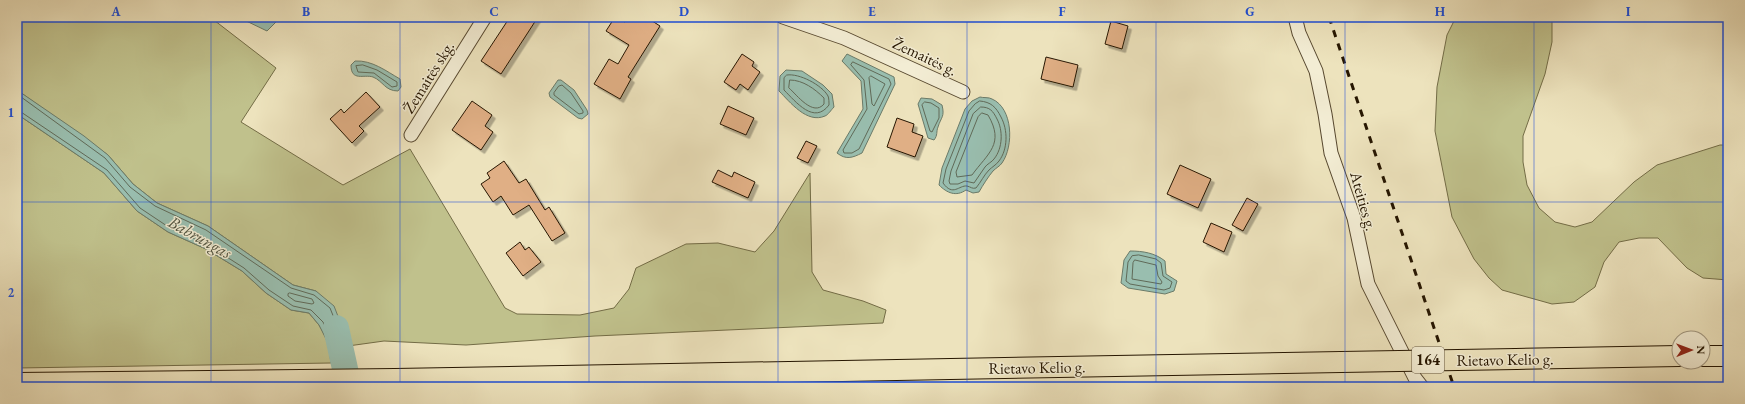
<svg xmlns="http://www.w3.org/2000/svg" width="1745" height="404" font-family="'EB Garamond',serif">
  <style>
    .green { fill: #c0c18c; stroke: #736c46 }
    .water { fill: #99beaf; stroke: #6b7b69 }
    .lines { fill: none; stroke-linecap: round; stroke-linejoin: round }
    .shore { stroke: #606a58; stroke-width: 1 }
    .river { stroke: #99beaf; stroke-width: 26 }
    .building { fill: #e0af85; stroke: #261601; filter: url(#shadow) }
    .street-casing { stroke: #584930; stroke-width: 15 }
    .primary-casing { stroke: #261601; stroke-width: 22 }
    .street { stroke: #f3edd4; stroke-width: 13 }
    .primary { stroke: #ede3bd; stroke-width: 20 }
    .rail { stroke: #261601; stroke-width: 3; stroke-dasharray: 7 7; stroke-linecap: butt }
    .primary-bridge-casing { stroke: #261601; stroke-width: 22; stroke-linecap: butt }
    .primary-bridge { stroke: #ede3bd; stroke-width: 20 }
    .grid { fill: none; stroke: #1d4ed8; stroke-width: 1; stroke-opacity: 0.55 }
    .labels { text-anchor: middle; stroke-width: 3; stroke-linejoin: round; paint-order: stroke }
    .shield { fill: #f3edd4; stroke: #645640; stroke-width: 1 }
    .shield-label { font-size: 15px; font-weight: bold; fill: #261601 }
    .street-label { font-size: 16px; fill: #261601; stroke: #f3edd4 }
    .water-label { font-size: 17px; font-style: italic; fill: #4e513e; stroke: #f3edd4 }
    .neatline { fill: none; stroke: #1d4ed8; stroke-width: 1.5 }
    .grid-label { font-size: 13px; text-anchor: middle; font-weight: bold; fill: #1d4ed8 }
  </style>
  <defs>
    <filter id="shadow"><feDropShadow dx="3.5" dy="3.5" stdDeviation="0" flood-color="#0004"/></filter>
  </defs>
  <rect width="100%" height="100%" fill="#ede3bd"/>
  <filter id="stains"><feTurbulence type="fractalNoise" baseFrequency=".005" numOctaves="4"/><feColorMatrix values="0 0 0 0 .2 0 0 0 0 .09 0 0 0 0 .02 0 0 0 .5 -.17"/></filter>
  <radialGradient id="worn" r=".72"><stop offset=".6" stop-color="#630" stop-opacity="0"/><stop offset="1" stop-color="#630" stop-opacity=".3"/></radialGradient>
  <g class="green">
    <path d="M 17,17 L 210,17 L 276,68 L 241,122 L 343,185 L 410,149 L 505,308 L 517,314 L 580,315 L 614,308 L 629,289 L 636,268 L 686,244 L 718,243 L 755,252 L 774,231 L 810,173 L 812,272 L 823,290 L 863,301 L 886,310 L 883,323 L 595,336 L 466,345 L 384,341 L 348,346 L 346,337 L 316,291 L 293,285 L 208,226 L 157,203 L 133,184 L 108,155 L 17,90 Z"/>
    <path d="M 1456,17 L 1552,17 L 1552,42 L 1545,74 L 1523,136 L 1523,162 L 1527,185 L 1539,208 L 1555,222 L 1575,227 L 1592,222 L 1634,182 L 1657,165 L 1720,145 L 1728,145 L 1728,280 L 1703,278 L 1687,268 L 1658,238 L 1639,238 L 1619,242 L 1604,262 L 1595,287 L 1574,302 L 1552,304 L 1502,290 L 1489,278 L 1474,259 L 1452,217 L 1435,131 L 1437,87 L 1447,35 Z"/>
    <path d="M 17,114 L 104,173 L 137,211 L 168,232 L 206,249 L 242,271 L 266,293 L 291,310 L 309,313 L 319,325 L 329,343 L 331,363 L 17,368 Z"/>
  </g>
  <g class="water">
    <path d="M 238,17 L 281,17 L 267,31 Z"/>
    <path d="M 847,54 L 894,77 L 895,84 L 862,153 C 852,158 846,160 837,153 L 863,109 L 861,81 L 842,61 Z"/>
    <path d="M 355,61 C 372,60 386,71 400,79 L 401,87 L 398,91 C 385,91 383,81 373,77 C 364,74 351,82 351,65 Z"/>
    <path d="M 786,70 L 802,71 L 823,85 L 832,94 L 834,107 C 831,110 828,115 825,116 C 807,124 790,102 779,91 L 780,76 Z"/>
    <path d="M 558,80 L 561,80 L 574,90 L 587,110 L 588,114 L 582,119 L 578,118 L 550,97 L 549,93 Z"/>
    <path d="M 17,90 L 84,136 L 108,155 L 133,184 L 157,203 L 208,226 L 293,285 L 316,291 L 334,306 L 346,337 L 351,363 L 331,363 L 328,343 L 319,325 L 309,313 L 291,310 L 266,293 L 242,271 L 206,249 L 168,232 L 137,211 L 104,173 L 17,114 Z"/>
    <path d="M 980,97 C 983,98 989,97 992,99 C 1013,108 1014,146 1002,163 C 1000,166 996,168 993,171 C 988,177 983,185 979,192 L 973,193 L 966,190 C 956,197 947,193 939,185 L 942,168 L 965,109 L 972,101 Z"/>
    <path d="M 921,98 L 932,99 L 942,105 C 945,117 941,117 938,127 C 936,132 938,135 934,140 L 928,138 L 918,104 Z"/>
    <path d="M 1130,251 C 1143,251 1155,253 1165,261 L 1166,274 L 1177,281 L 1174,291 L 1165,294 L 1128,288 L 1121,283 L 1124,260 Z"/>
  </g>
  <g class="lines">
    <g class="shore">
      <path d="M 853,62 L 889,79 L 891,84 L 859,149 L 852,153 L 844,153 L 843,150 L 867,109 L 864,80 L 851,65 Z"/>
      <path d="M 363,65 L 377,70 L 397,82 L 397,86 L 392,87 L 374,73 L 358,72 L 356,66 Z"/>
      <path d="M 787,75 C 799,73 822,85 828,96 C 829,98 829,103 829,105 C 814,125 796,102 784,90 L 784,78 Z"/>
      <path d="M 871,76 L 885,84 L 874,106 L 872,104 L 869,78 Z"/>
      <path d="M 790,80 C 803,80 815,89 824,98 L 824,104 C 813,117 797,95 789,88 Z"/>
      <path d="M 559,86 L 562,85 L 571,93 L 583,111 L 583,113 L 579,114 L 554,95 L 554,93 Z"/>
      <path d="M 17,94 L 105,158 L 130,187 L 155,206 L 206,230 L 291,288 L 314,295 L 330,308 L 342,338 L 345,358 L 334,358 L 332,341 L 323,322 L 311,310 L 293,306 L 269,290 L 244,268 L 208,245 L 170,228 L 140,208 L 107,170 L 21,112 L 17,111"/>
      <path d="M 980,101 C 991,102 996,107 1001,117 C 1008,130 1008,149 999,161 C 996,165 992,167 989,170 C 984,175 981,182 976,188 C 972,189 971,187 967,186 C 959,185 953,197 943,183 L 946,169 L 969,111 L 975,104 Z"/>
      <path d="M 925,102 L 931,103 L 939,108 L 939,118 L 932,132 L 930,131 L 922,105 Z"/>
      <path d="M 981,107 C 990,107 993,111 997,119 C 1003,130 1003,148 994,159 C 992,162 987,164 985,167 C 981,172 978,178 974,183 L 965,181 L 958,184 L 950,184 L 949,181 L 951,171 L 973,114 Z"/>
      <path d="M 982,113 L 988,115 C 1005,144 988,153 972,175 L 957,177 L 956,172 L 978,117 Z"/>
      <path d="M 1139,255 L 1156,259 L 1161,263 L 1163,276 L 1172,282 L 1170,288 L 1164,290 L 1130,284 L 1126,281 L 1128,262 L 1132,256 Z"/>
      <path d="M 1135,260 L 1156,265 L 1158,276 L 1162,282 L 1161,284 L 1132,279 L 1133,263 Z"/>
      <path d="M 290,293 L 312,299 L 314,303 L 312,304 L 295,301 L 288,296 L 288,294 Z"/>
    </g>
    <path class="river" d="M 336,328 L 349,387"/>
  </g>
  <g class="building">
    <path d="M 510,17 L 538,17 L 501,74 L 481,61 Z"/>
    <path d="M 615,17 L 625,22 L 629,17 L 646,17 L 660,26 L 628,77 L 631,79 L 620,99 L 594,84 L 609,59 L 618,64 L 629,45 L 606,31 Z"/>
    <path d="M 1111,21 L 1128,26 L 1122,49 L 1105,44 Z"/>
    <path d="M 742,54 L 754,62 L 752,66 L 760,72 L 748,90 L 740,84 L 736,90 L 724,82 Z"/>
    <path d="M 1046,57 L 1078,65 L 1073,87 L 1041,79 Z"/>
    <path d="M 366,92 L 380,107 L 359,126 L 364,131 L 352,143 L 330,119 L 341,109 L 344,113 Z"/>
    <path d="M 472,101 L 492,115 L 485,126 L 493,132 L 481,150 L 452,130 Z"/>
    <path d="M 728,106 L 754,118 L 746,135 L 720,124 Z"/>
    <path d="M 897,118 L 914,124 L 912,132 L 923,136 L 915,157 L 887,147 Z"/>
    <path d="M 806,141 L 817,146 L 808,163 L 797,158 Z"/>
    <path d="M 504,161 L 519,183 L 526,179 L 545,210 L 549,207 L 565,233 L 552,241 L 529,205 L 513,215 L 501,196 L 493,202 L 481,184 L 490,178 L 487,173 Z"/>
    <path d="M 1180,165 L 1211,179 L 1198,208 L 1167,194 Z"/>
    <path d="M 718,170 L 732,177 L 734,172 L 755,182 L 748,198 L 712,182 Z"/>
    <path d="M 1247,198 L 1258,204 L 1243,231 L 1232,225 Z"/>
    <path d="M 1211,223 L 1232,232 L 1224,252 L 1203,242 Z"/>
    <path d="M 520,242 L 525,250 L 529,247 L 541,262 L 523,276 L 506,253 Z"/>
  </g>
  <g class="lines">
    <g class="street-casing">
      <g id="street">
        <path d="M 783,17 L 844,38 L 963,92"/>
        <path d="M 1295,17 L 1299,33 L 1316,71 L 1325,114 L 1331,153 L 1354,218 L 1368,284 L 1415,378 L 1422,387"/>
        <path d="M 411,135 L 485,17"/>
      </g>
    </g>
    <g class="primary-casing">
      <g id="primary">
        <path d="M 1703,356 L 1728,356"/>
        <path d="M 1516,359 L 1679,356"/>
        <path d="M 17,383 L 395,379 L 1341,362"/>
      </g>
    </g>
    <use href="#street" class="street"/>
    <use href="#primary" class="primary"/>
    <path class="rail" d="M 1329,17 L 1454,387"/>
    <g class="primary-bridge-casing">
      <path id="primary-bridge" d="M 1341,362 L 1516,359"/>
    </g>
    <use href="#primary-bridge" class="primary-bridge"/>
  </g>
  <path class="grid" d="M 211,17 L 211,387M 400,17 L 400,387M 589,17 L 589,387M 778,17 L 778,387M 967,17 L 967,387M 1156,17 L 1156,387M 1345,17 L 1345,387M 1534,17 L 1534,387M 17,202 L 1728,202"/>
  <g class="labels">
    <rect class="shield" x="1412" y="347" width="32" height="26" rx="3"/>
    <g class="shield-label">
      <text x="1428" y="365">164</text>
    </g>
    <g class="street-label">
      <text transform="translate(925 56) rotate(25)" y="6">Žemaitės g.</text>
      <text transform="translate(428 77) rotate(-58)" y="6">Žemaitės skg.</text>
      <text transform="translate(1364 201) rotate(74)" y="6">Ateities g.</text>
      <text transform="translate(1505 359) rotate(-1)" y="6">Rietavo Kelio g.</text>
      <text transform="translate(1037 367) rotate(-1)" y="6">Rietavo Kelio g.</text>
    </g>
    <g class="water-label">
      <text transform="translate(200 237) rotate(29)" y="6">Babrungas</text>
    </g>
  </g>
  <rect width="1745" height="404" fill="none" stroke="#ede3bd" stroke-width="44"/>
  <g transform="translate(1691 350) rotate(89)"><circle r="19" fill="#f3edd4" stroke="#a19780"/>
  <path d="M0-3L7 15L0 10L-7 15Z" fill="#8f2418"/>
  <text y="-6" font-size="11" font-weight="bold" text-anchor="middle" fill="#261601">N</text>
  </g>
  <rect x="22" y="22" width="1701" height="360" class="neatline"/>
  <g class="grid-label">
    <text x="116" y="16">A</text>
    <text x="306" y="16">B</text>
    <text x="494" y="16">C</text>
    <text x="684" y="16">D</text>
    <text x="872" y="16">E</text>
    <text x="1062" y="16">F</text>
    <text x="1250" y="16">G</text>
    <text x="1440" y="16">H</text>
    <text x="1628" y="16">I</text>
    <text x="11" y="117">1</text>
    <text x="11" y="297">2</text>
  </g>
  <rect width="100%" height="100%" filter="url(#stains)"/>
  <rect width="100%" height="100%" fill="url(#worn)"/>
</svg>
